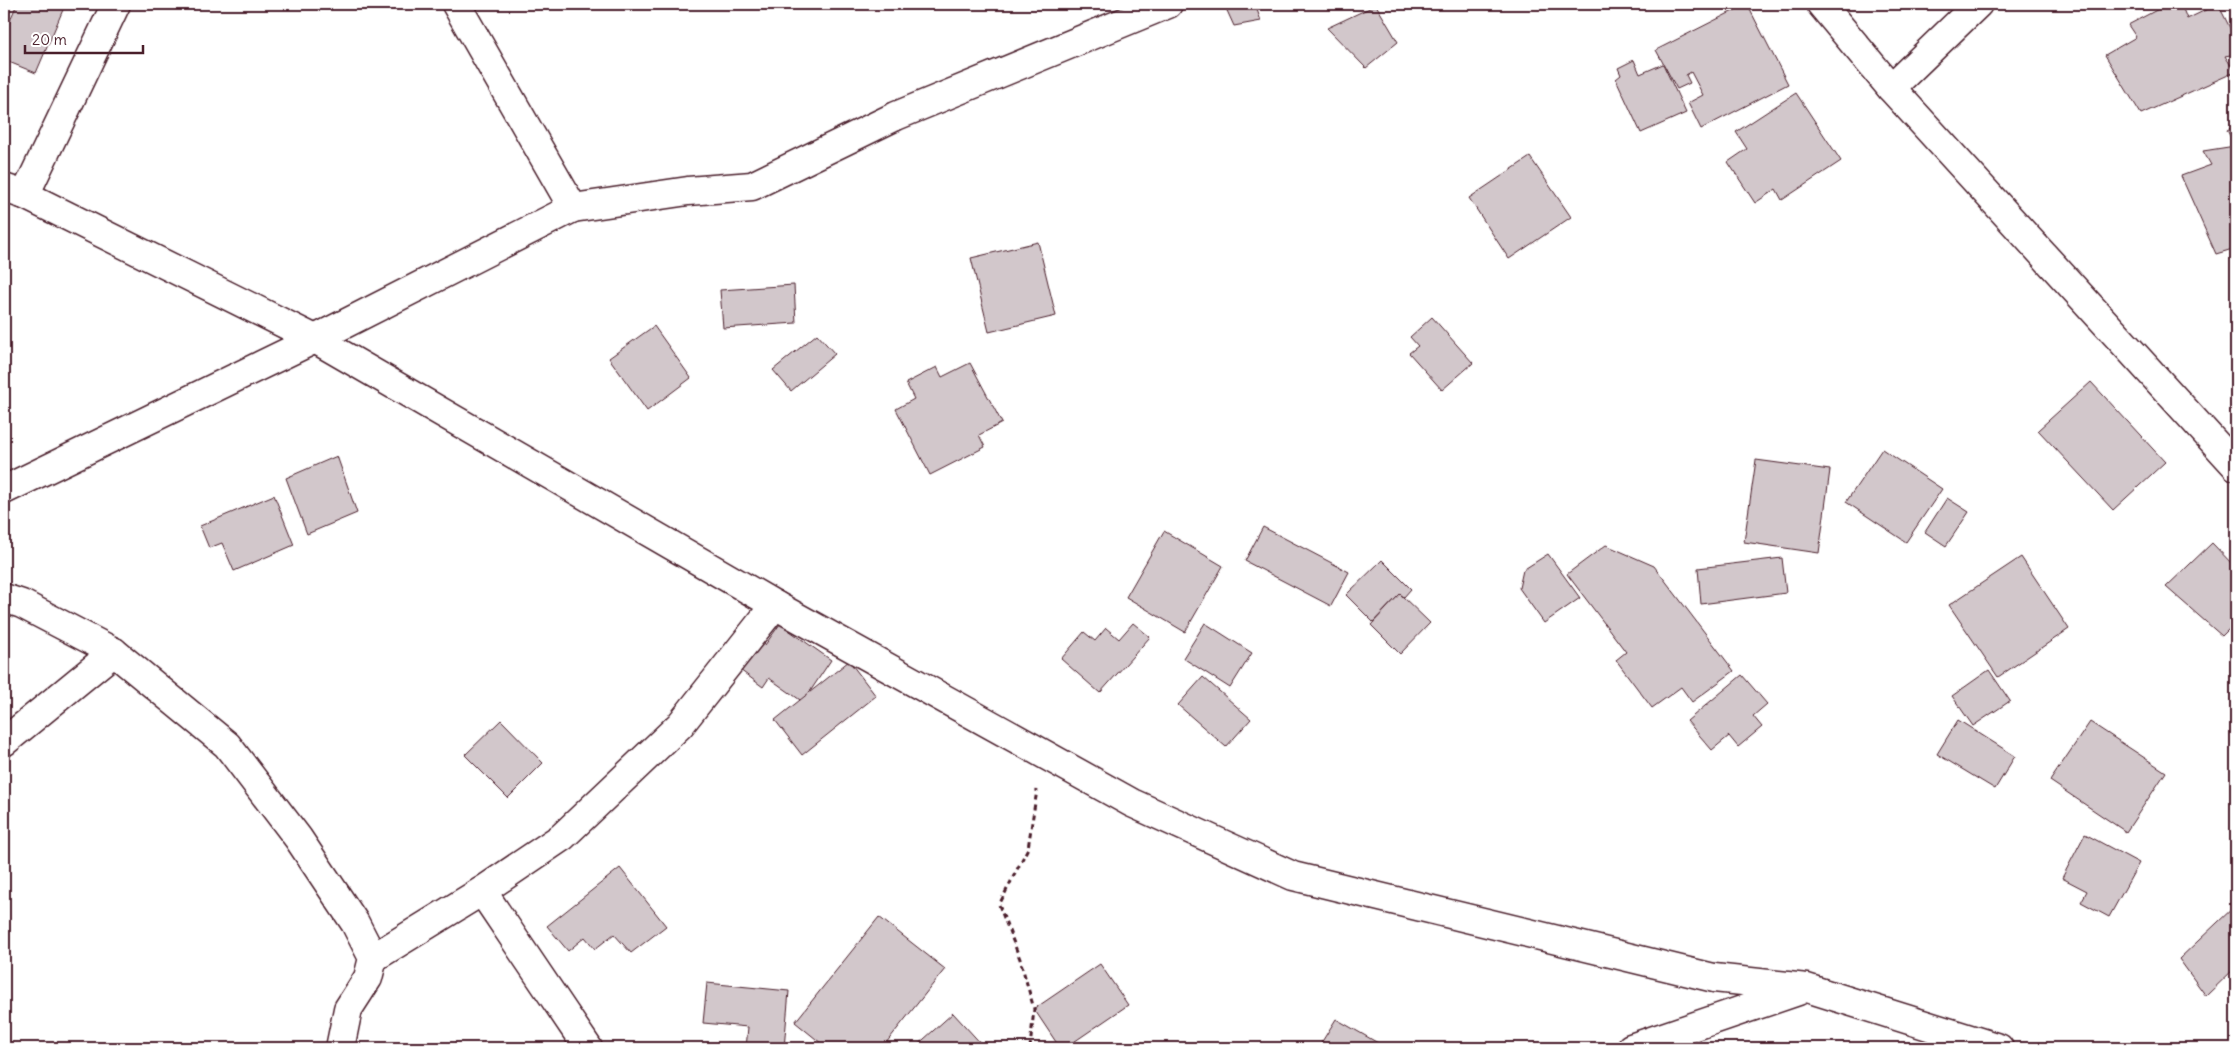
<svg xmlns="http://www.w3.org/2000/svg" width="2240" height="1052" font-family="Delius,sans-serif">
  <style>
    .building { fill: #d2c7cb; stroke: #4a1f2b }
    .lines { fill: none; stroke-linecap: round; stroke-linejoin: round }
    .minor-casing { stroke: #4a1f2b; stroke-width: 31 }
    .path { stroke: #4a1f2b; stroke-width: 3; stroke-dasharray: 5 4; stroke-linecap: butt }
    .minor { stroke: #fff; stroke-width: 28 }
  </style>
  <rect width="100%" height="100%" fill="#fff"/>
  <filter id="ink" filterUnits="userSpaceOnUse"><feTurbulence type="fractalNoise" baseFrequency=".02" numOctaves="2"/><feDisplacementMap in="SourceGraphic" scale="10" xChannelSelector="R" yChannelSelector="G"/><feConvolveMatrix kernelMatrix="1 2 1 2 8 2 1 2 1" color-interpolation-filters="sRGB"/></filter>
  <g filter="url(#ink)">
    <g class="building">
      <path d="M 17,4 L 65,5 L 36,73 L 4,60 L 4,34 Z"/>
      <path d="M 1224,4 L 1255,4 L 1261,21 L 1234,26 Z"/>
      <path d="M 1747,4 L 1788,84 L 1701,129 L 1688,103 L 1703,95 L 1691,72 L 1686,75 L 1690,83 L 1677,89 L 1656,50 Z"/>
      <path d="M 2168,4 L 2181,4 L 2187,19 L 2218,4 L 2236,40 L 2236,54 L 2225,56 L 2235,72 L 2141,114 L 2105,55 L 2136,37 L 2128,25 Z"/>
      <path d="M 1376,5 L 1398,42 L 1366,68 L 1327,28 Z"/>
      <path d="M 1634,60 L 1640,74 L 1663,64 L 1686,113 L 1641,133 L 1616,79 L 1621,75 L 1618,68 Z"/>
      <path d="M 1796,93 L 1841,161 L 1782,200 L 1776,189 L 1755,203 L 1728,162 L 1747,149 L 1736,132 Z"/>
      <path d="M 2236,125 L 2236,248 L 2216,254 L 2181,176 L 2211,165 L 2203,151 L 2235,146 L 2227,130 Z"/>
      <path d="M 1530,157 L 1571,217 L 1509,259 L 1469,198 Z"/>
      <path d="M 1038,242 L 1056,316 L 989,332 L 971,258 Z"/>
      <path d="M 794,285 L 796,323 L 723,328 L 720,290 Z"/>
      <path d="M 1432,317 L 1473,363 L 1442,390 L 1409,353 L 1418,346 L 1410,337 Z"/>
      <path d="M 654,326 L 691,378 L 647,411 L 609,358 Z"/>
      <path d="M 817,334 L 835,354 L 791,391 L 773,370 Z"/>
      <path d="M 970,363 L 1002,423 L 979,435 L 985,447 L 930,475 L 896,409 L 914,399 L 906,383 L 937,367 L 942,377 Z"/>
      <path d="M 2091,382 L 2165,462 L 2113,510 L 2038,430 Z"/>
      <path d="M 1882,449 L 1942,489 L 1906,542 L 1846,502 Z"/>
      <path d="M 337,456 L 357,513 L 307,534 L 286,478 Z"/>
      <path d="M 1756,460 L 1830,470 L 1819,553 L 1744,542 Z"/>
      <path d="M 274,495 L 294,545 L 234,571 L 222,543 L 209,548 L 200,526 Z"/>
      <path d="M 1947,498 L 1969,512 L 1946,546 L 1925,532 Z"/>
      <path d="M 1263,527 L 1349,572 L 1331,606 L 1245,561 Z"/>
      <path d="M 1164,531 L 1223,566 L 1185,632 L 1126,597 Z"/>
      <path d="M 2212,543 L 2236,568 L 2236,622 L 2222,636 L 2166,587 Z"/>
      <path d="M 1606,545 L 1654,566 L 1734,671 L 1692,702 L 1681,687 L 1652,708 L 1616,660 L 1626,652 L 1567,574 Z"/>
      <path d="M 1548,554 L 1580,598 L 1544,623 L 1519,588 L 1523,570 Z"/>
      <path d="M 2021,557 L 2069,629 L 1998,677 L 1949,605 Z"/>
      <path d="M 1782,558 L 1786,593 L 1701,604 L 1698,568 Z"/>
      <path d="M 1382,560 L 1411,589 L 1404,597 L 1400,594 L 1373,622 L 1346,595 Z"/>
      <path d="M 1400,594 L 1430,623 L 1400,654 L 1371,625 Z"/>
      <path d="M 1133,623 L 1150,637 L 1100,693 L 1061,659 L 1084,632 L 1095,641 L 1106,628 L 1119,639 Z"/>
      <path d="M 1205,623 L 1252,653 L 1230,688 L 1183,658 Z"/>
      <path d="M 780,624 L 831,660 L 803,702 L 769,678 L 763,687 L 740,670 L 760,641 L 765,645 Z"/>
      <path d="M 849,661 L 876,696 L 802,755 L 775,720 Z"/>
      <path d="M 1989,670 L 2010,701 L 1973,726 L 1952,696 Z"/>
      <path d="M 1742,675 L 1767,704 L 1753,716 L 1762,727 L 1738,747 L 1729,736 L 1712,750 L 1687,721 Z"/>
      <path d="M 1203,677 L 1251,719 L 1226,747 L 1178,705 Z"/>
      <path d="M 501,720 L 543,763 L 508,798 L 465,755 Z"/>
      <path d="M 1958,720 L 2015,756 L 1995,789 L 1937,754 Z"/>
      <path d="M 2090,722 L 2166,772 L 2126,832 L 2050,781 Z"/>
      <path d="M 2085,834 L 2139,863 L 2109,917 L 2081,902 L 2087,891 L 2062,878 Z"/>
      <path d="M 620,868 L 666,926 L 631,953 L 614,934 L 595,949 L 585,937 L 568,951 L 547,926 Z"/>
      <path d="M 2236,905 L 2236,967 L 2206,996 L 2179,959 Z"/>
      <path d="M 879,917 L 945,969 L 882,1048 L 827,1048 L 795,1022 Z"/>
      <path d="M 1100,964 L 1128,1005 L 1065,1048 L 1060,1048 L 1034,1009 Z"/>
      <path d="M 707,983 L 789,991 L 784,1048 L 746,1048 L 748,1027 L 703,1023 Z"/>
      <path d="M 953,1013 L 985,1048 L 914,1048 Z"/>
      <path d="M 1336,1019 L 1378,1043 L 1375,1048 L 1318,1048 Z"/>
    </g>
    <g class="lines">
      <g class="minor-casing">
        <g id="minor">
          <path d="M 456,4 L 573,208"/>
          <path d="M 1821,4 L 1891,88 L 2236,466"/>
          <path d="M 1891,88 L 1978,4"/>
          <path d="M 4,188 L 25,195 L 315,339 L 775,605 L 1132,803 L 1293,876 L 1714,978 L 1807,988 L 1999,1048"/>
          <path d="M 25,195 L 116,4"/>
          <path d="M 4,490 L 315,339 L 573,208 L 688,191 L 752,186 L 896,116 L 1168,4"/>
          <path d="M 4,598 L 22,604 L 114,652 L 227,745 L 298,838 L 355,923 L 373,958 L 368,978 L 348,1009 L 340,1048"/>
          <path d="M 4,742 L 114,652"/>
          <path d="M 482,891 L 588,1048"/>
          <path d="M 373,958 L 482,891 L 562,837 L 680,725 L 775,605"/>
          <path d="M 1631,1048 L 1798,991"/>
        </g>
      </g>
      <path class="path" d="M 1030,1048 L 1034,1009 L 1020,959 L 999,905 L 1028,848 L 1037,790"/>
      <use href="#minor" class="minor"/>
    </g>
  </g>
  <rect width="2240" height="1052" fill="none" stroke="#fff" stroke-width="20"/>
  <rect x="10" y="10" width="2220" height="1032" fill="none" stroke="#4a1f2b" stroke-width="2" filter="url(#ink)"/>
  <path d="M25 45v8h118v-8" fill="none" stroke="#4a1f2b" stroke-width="2.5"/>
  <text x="32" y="45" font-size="15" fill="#4a1f2b" stroke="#ffffff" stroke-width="4" paint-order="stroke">20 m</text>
</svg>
